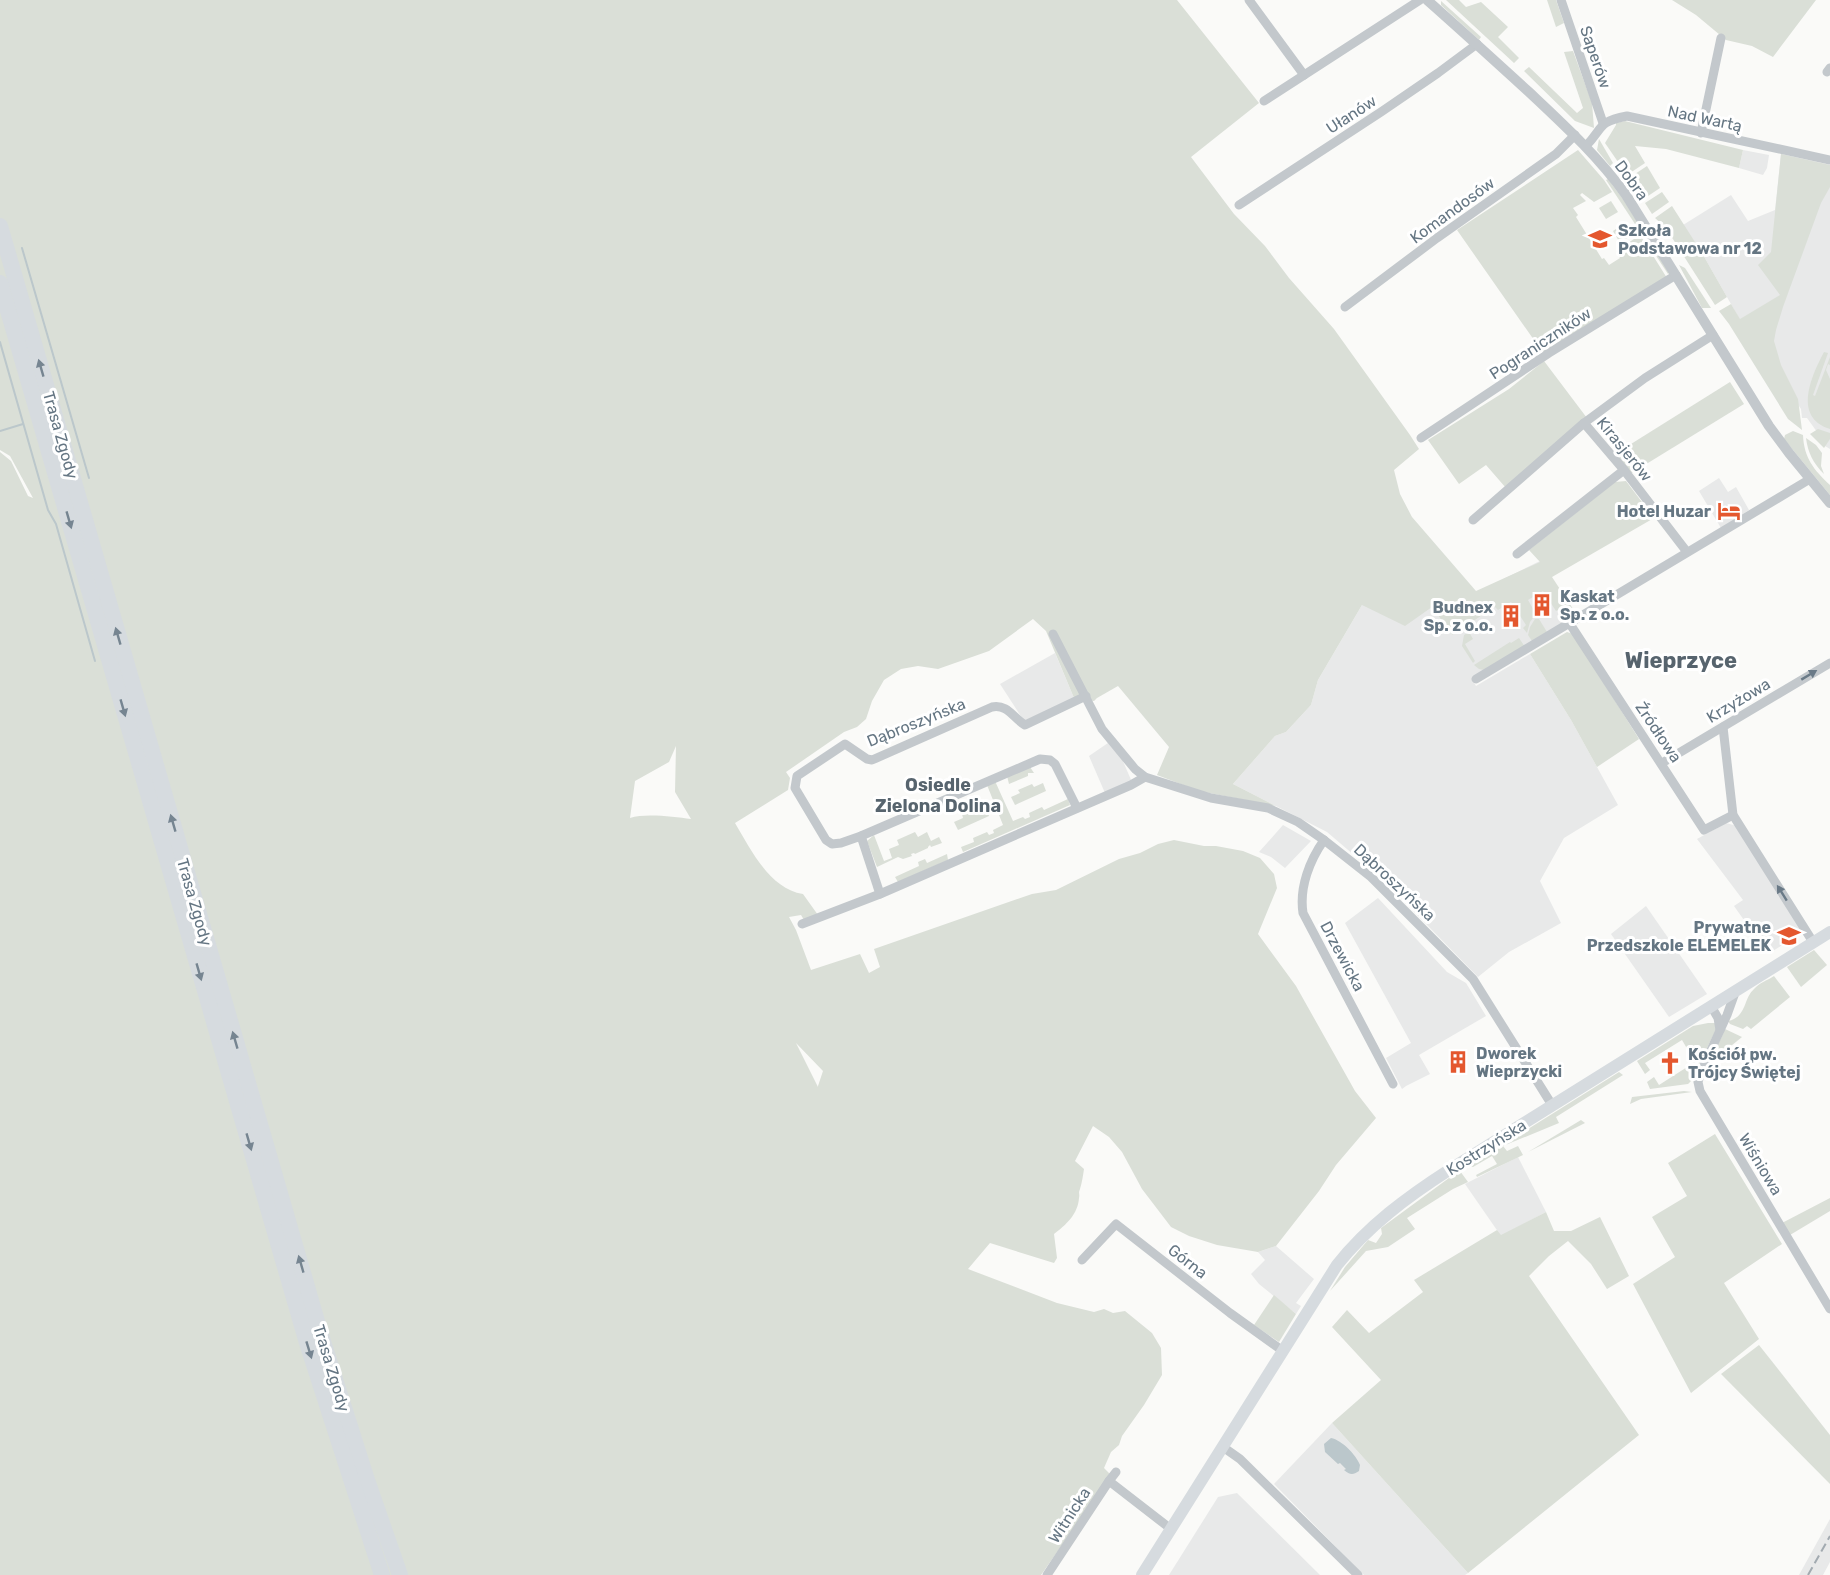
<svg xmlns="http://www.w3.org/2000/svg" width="1830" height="1575" font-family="Rubik,sans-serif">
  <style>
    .built { fill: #e8e9e9 }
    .green { fill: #dadfd7; fill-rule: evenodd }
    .water { fill: #bbc7cb }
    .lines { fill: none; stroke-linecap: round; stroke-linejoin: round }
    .stream { stroke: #bbc7cb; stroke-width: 2 }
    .minor { stroke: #c3c8cc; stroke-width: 9 }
    .tertiary { stroke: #c3c8cc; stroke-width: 10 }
    .secondary { stroke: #d6dbdf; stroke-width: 12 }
    .motorway { stroke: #d6dbdf; stroke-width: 16 }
    .rail { stroke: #a2aab0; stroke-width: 2; stroke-dasharray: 9 4.5; stroke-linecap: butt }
    .oneway { fill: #768591 }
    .oneway2 { fill: #6a7a87 }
    .labels { text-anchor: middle; stroke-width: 6; stroke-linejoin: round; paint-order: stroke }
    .street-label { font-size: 16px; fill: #657683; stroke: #fff }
    .poi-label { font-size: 16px; font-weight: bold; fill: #657683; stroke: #fff; text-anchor: start }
    .neighbourhood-label { font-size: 18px; font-weight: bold; fill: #57646e; stroke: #fff }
    .district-label { font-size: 22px; font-weight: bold; fill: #57646e; stroke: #fff }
  </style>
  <rect width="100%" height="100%" fill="#fafaf8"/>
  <g class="built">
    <path d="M 1743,150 L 1769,155 L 1767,168 L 1763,175 L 1739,168 Z"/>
    <path d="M 1781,154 L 1830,165 L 1830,449 L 1825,446 L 1825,443 L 1807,418 L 1802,418 L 1801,409 L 1740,320 L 1702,253 L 1683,225 L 1731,195 L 1748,221 L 1775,210 Z"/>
    <path d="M 1719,478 L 1728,492 L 1736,487 L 1749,510 L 1721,528 L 1699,491 Z"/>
    <path d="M 1540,561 L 1578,617 L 1472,679 L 1476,686 L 1530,654 L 1571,720 L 1618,805 L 1564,838 L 1540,881 L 1561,923 L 1509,952 L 1478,977 L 1382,879 L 1327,832 L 1233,784 L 1275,736 L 1286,732 L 1311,705 L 1318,680 L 1362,605 L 1432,607 L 1452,635 L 1495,607 L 1483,589 Z"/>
    <path d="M 1055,653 L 1074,698 L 1024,721 L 1000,684 Z"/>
    <path d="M 1108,743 L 1122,759 L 1132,782 L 1105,793 L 1089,756 Z"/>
    <path d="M 1726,823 L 1737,826 L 1803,932 L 1768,954 L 1734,906 L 1743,900 L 1697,839 Z"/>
    <path d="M 1283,825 L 1311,841 L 1285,868 L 1271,857 L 1259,852 Z"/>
    <path d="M 1378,898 L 1447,972 L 1466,983 L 1486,1016 L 1419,1055 L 1430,1074 L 1406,1086 L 1402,1089 L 1386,1058 L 1411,1043 L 1345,923 Z"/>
    <path d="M 1646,906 L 1707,994 L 1669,1017 L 1611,934 Z"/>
    <path d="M 1518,1157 L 1546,1212 L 1501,1236 L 1465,1184 Z"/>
    <path d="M 1276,1246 L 1314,1279 L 1296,1303 L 1301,1306 L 1296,1314 L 1259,1284 L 1251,1274 L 1265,1260 L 1258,1252 Z"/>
    <path d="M 1332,1423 L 1468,1573 L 1465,1575 L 1364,1575 L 1274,1484 Z"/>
    <path d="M 1237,1493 L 1320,1575 L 1169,1575 L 1218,1497 Z"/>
    <path d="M 1830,1519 L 1830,1562 L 1823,1575 L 1799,1575 Z"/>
  </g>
  <g class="green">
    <path d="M 0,0 L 1177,0 L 1259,103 L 1191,157 L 1234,214 L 1265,246 L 1289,278 L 1334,329 L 1410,435 L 1419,449 L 1394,470 L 1400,494 L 1412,517 L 1476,591 L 1540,562 L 1529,550 L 1615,482 L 1626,481 L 1654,518 L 1552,577 L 1577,615 L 1564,623 L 1558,610 L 1556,611 L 1543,591 L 1528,600 L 1536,614 L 1530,622 L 1527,633 L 1523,628 L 1526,625 L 1511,602 L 1498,610 L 1495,607 L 1452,635 L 1432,607 L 1405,626 L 1362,605 L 1318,680 L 1311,705 L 1286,732 L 1275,736 L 1233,784 L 1276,806 L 1199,791 L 1157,775 L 1169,747 L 1118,686 L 1097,698 L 1094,701 L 1074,698 L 1046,631 L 1033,619 L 989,651 L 938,669 L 918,666 L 901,669 L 884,680 L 872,701 L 866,719 L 857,727 L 844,732 L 786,772 L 790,778 L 788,790 L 735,823 C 751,850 770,889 803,894 L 818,915 L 804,920 L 801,915 L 789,917 L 796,930 L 811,970 L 860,954 L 869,973 L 880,967 L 874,949 L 1032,894 L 1056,890 L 1119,859 L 1140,853 L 1158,844 L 1174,840 L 1204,846 L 1216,846 L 1243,851 L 1260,858 L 1274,874 L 1277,888 L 1258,934 L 1296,986 L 1355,1091 L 1376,1118 L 1336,1165 L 1319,1191 L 1276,1246 L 1258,1252 L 1217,1245 L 1189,1236 L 1171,1227 L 1142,1189 L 1122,1152 L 1109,1137 L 1093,1126 L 1075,1161 L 1084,1169 C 1083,1176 1082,1182 1080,1189 C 1078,1194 1080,1193 1079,1198 C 1078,1214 1066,1225 1054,1234 L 1057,1258 L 1054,1263 L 990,1243 L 968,1269 L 1057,1303 L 1094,1312 L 1104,1309 L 1113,1313 L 1125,1311 L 1152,1333 L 1161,1348 L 1162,1375 L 1144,1405 L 1122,1436 L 1119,1445 L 1111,1452 L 1104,1468 L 1111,1475 L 1041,1575 L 0,1575 L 0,452 L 11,461 L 28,496 L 33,498 L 10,456 L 0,450 ZM 676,746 L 675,792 L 691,819 C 674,817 646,813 630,818 L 635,781 L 669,762 ZM 796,1043 L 823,1071 L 818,1086 L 818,1087 Z"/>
    <path d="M 1446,0 L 1459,0 L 1466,7 L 1481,2 L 1508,27 L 1498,37 L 1519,58 L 1514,63 Z"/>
    <path d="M 1547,0 L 1556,0 L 1564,23 L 1556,27 Z"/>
    <path d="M 1672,0 L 1816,0 L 1773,57 L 1752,46 L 1726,40 L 1696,15 Z"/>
    <path d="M 1441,1 L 1481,37 L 1479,40 L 1441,5 Z"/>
    <path d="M 1573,51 L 1592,103 L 1594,128 L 1575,121 L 1524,71 L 1529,67 L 1577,113 L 1583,108 L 1564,52 Z"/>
    <path d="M 1625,121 L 1743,150 L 1739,168 L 1666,149 L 1635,146 L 1645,163 L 1627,175 L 1605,143 L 1616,125 L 1616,123 Z"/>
    <path d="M 1599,139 L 1613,163 L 1610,166 L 1597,150 Z"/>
    <path d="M 1578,150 L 1604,180 L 1612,192 L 1594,202 L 1582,193 L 1580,195 L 1586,201 L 1573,208 L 1578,215 L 1576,217 L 1602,259 L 1604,258 L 1609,265 L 1620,258 L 1616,251 L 1640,235 L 1667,278 L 1543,353 L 1457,230 Z"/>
    <path d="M 1781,154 L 1830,165 L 1830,187 L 1821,203 L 1783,307 L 1776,330 L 1774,341 L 1781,365 L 1798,399 L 1802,430 L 1788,419 L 1729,324 L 1719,311 L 1731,304 L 1740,319 L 1780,295 L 1758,265 L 1771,252 Z"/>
    <path d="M 1647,166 L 1660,188 L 1642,200 L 1629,178 Z"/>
    <path d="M 1608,179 L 1623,199 L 1669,273 L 1668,274 L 1606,180 Z"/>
    <path d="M 1662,192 L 1669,202 L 1652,214 L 1645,203 Z"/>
    <path d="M 1611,201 L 1618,212 L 1606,219 L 1599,208 Z"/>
    <path d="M 1672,206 L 1702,253 L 1727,297 L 1715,305 L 1671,236 L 1664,226 L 1655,218 Z"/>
    <path d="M 1625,223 L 1633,234 L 1620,243 L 1613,231 Z"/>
    <path d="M 1679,265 L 1685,268 L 1711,308 L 1702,308 Z"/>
    <path d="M 1824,352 L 1828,353 L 1813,395 L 1815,396 L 1830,357 L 1830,365 L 1828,364 L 1826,370 L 1830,379 L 1830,429 C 1792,417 1812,375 1824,352 Z"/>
    <path d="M 1544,361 L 1587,418 L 1506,488 L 1486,465 L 1459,484 L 1428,440 L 1509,389 Z"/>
    <path d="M 1730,382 L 1744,404 L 1630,474 L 1615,454 Z"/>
    <path d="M 1818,429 L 1830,433 L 1830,439 L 1824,448 L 1810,434 Z"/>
    <path d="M 1793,431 L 1803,435 C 1804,458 1814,470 1830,485 L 1830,495 L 1784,439 L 1785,435 Z"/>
    <path d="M 1806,438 L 1816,445 L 1822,453 L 1821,466 L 1824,474 C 1813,463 1808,453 1806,438 Z"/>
    <path d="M 1535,619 L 1539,619 L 1547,632 L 1532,641 L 1528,635 L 1530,627 Z"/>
    <path d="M 1469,632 L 1473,639 L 1465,644 L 1475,661 L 1473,663 L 1462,646 L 1464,635 Z"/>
    <path d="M 1567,632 L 1573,634 L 1639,739 L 1597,767 L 1571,720 L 1530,654 Z"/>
    <path d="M 1519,638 L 1525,647 L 1484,670 L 1479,669 L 1474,665 L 1510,642 L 1511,643 Z"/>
    <path d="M 1030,767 L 1034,773 L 1028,773 L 1028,776 L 1009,784 L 1007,776 Z"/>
    <path d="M 995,781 L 1013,821 L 1023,817 L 1025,819 L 1030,817 L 1029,813 L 1042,807 L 1044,810 L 1068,799 L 1070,805 L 963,852 L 961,847 L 974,842 L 973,838 L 987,832 L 989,835 L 994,833 L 993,830 L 1003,825 L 987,785 Z"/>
    <path d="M 1043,783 L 1046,791 L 1015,805 L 1011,797 L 1020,793 L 1018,790 L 1032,784 L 1034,787 Z"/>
    <path d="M 976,808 L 978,811 L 986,808 L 989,816 L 958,830 L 954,822 L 963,818 L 962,814 Z"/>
    <path d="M 915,832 L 918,837 L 927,832 L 931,841 L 939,837 L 942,843 L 931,847 L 930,845 L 928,847 L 928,848 L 915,854 L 914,853 L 911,854 L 912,856 L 903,859 L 898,857 L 877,867 L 867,841 L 874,835 L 884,861 L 892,858 L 889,849 L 899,845 L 897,840 Z"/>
    <path d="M 947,854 L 948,860 L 898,882 L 895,877 L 919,866 L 918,862 L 925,859 L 927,863 Z"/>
    <path d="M 1814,950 L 1827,965 L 1801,987 L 1787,967 Z"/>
    <path d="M 1774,976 L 1790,997 L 1751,1029 L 1747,1026 L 1743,1029 L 1730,1024 L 1728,1021 C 1747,1017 1743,999 1754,989 C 1759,983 1768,980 1774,976 Z"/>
    <path d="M 1708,1023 L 1716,1023 L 1717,1027 L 1696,1071 L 1694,1078 L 1688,1084 L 1650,1089 L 1647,1082 L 1654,1077 L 1659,1085 L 1695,1062 L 1682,1040 L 1645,1063 L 1650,1070 L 1645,1074 L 1637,1061 L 1693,1026 Z"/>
    <path d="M 1725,1029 L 1742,1037 L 1710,1063 Z"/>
    <path d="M 1619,1072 L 1623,1075 L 1556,1117 L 1559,1123 L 1503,1146 L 1507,1151 L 1518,1146 L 1523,1155 L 1477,1177 L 1476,1175 L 1497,1164 L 1492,1156 L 1473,1167 L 1469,1166 Z"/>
    <path d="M 1684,1091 L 1692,1092 L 1641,1099 L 1630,1104 L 1632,1097 Z"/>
    <path d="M 1581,1120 L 1585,1123 L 1528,1152 Z"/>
    <path d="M 1715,1134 L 1782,1244 L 1724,1283 L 1759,1339 L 1691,1393 L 1633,1284 L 1675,1257 L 1652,1217 L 1687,1196 L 1668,1163 Z"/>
    <path d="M 1460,1171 L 1468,1182 L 1453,1189 L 1407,1218 L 1415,1229 L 1388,1247 L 1366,1251 L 1330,1291 L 1345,1267 L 1368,1240 L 1376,1243 L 1382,1234 L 1381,1228 L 1449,1178 L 1451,1179 L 1456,1176 L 1455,1174 Z"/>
    <path d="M 1830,1198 L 1830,1211 L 1790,1235 L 1782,1223 Z"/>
    <path d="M 1546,1212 L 1554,1231 L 1571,1231 L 1600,1217 L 1629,1276 L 1607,1289 L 1591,1264 L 1568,1241 L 1549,1256 L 1529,1276 L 1639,1435 L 1468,1573 L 1332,1423 L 1381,1380 L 1332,1327 L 1347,1310 L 1369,1333 L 1423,1292 L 1414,1280 L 1497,1230 L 1501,1235 Z"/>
    <path d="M 1274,1295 L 1296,1314 L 1279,1342 L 1254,1325 Z"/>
    <path d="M 1759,1345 L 1830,1435 L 1830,1484 L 1721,1374 Z"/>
  </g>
  <path class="water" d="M 1331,1438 C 1342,1440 1356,1455 1360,1465 L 1359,1471 C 1353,1475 1350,1475 1344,1470 L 1346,1469 L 1340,1463 L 1338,1464 L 1325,1452 L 1324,1444 Z"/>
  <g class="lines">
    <g class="stream">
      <path d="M 22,248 L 89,478"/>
      <path d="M 0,342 L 48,510 L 56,524 L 95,661"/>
      <path d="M 0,431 L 23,424"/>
    </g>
    <g class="minor">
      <path d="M 1249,0 L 1304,75"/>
      <path d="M 1561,0 L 1603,123"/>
      <path d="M 1827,72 L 1830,68"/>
      <path d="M 1264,101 L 1420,0"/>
      <path d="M 1701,133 L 1721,38"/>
      <path d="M 1586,146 C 1604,127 1597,122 1627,116 L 1830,160"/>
      <path d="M 1239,205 L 1381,112 L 1438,73 L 1477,44"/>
      <path d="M 1345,307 L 1437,238 L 1556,154 L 1575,135"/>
      <path d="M 1584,423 L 1624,470 L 1687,552"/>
      <path d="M 1421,438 L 1549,353 L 1676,275"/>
      <path d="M 1473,520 L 1584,423 L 1645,378 L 1713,335"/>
      <path d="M 1517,554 L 1624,470"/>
      <path d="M 1570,624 L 1704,830 L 1733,815"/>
      <path d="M 1053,634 L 1102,729 L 1135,769 L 1145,777 L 1211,798 L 1268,808 L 1298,822 L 1324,840 L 1371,877 L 1473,979 L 1552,1105"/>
      <path d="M 1476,679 L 1810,479"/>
      <path d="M 1723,727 L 1733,815 L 1813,942"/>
      <path d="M 1662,763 L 1830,663"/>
      <path d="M 1077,808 L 1055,764 L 1050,760 L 1040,759 L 861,836 L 841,843 L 832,844 L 826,840 L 795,788 L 797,776 L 845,744 L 867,759 L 872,760 L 992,707 C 1008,704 1013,718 1025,725 L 1086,696"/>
      <path d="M 861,836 L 880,894"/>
      <path d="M 1324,840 C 1310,860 1299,887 1303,913 L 1393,1084"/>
      <path d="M 802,924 L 880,894 L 1131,785 L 1145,777"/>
      <path d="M 1736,990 L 1727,1015 L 1701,1072 L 1698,1082 L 1700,1091 L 1830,1309"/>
      <path d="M 1711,1006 L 1718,1018 L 1720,1030"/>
      <path d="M 1082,1260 L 1116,1224 L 1230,1313 L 1283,1351"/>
      <path d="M 1223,1447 L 1240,1459 L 1358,1575"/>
      <path d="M 1109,1481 L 1171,1529"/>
      <path d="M 1047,1575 L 1109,1481 L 1116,1472"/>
    </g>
    <path class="tertiary" d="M 1427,0 C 1461,30 1495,61 1529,92 C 1564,125 1598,156 1626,195 L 1769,426 L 1789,453 L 1830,503"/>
    <path class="secondary" d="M 1142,1575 L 1337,1265 C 1368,1226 1407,1197 1449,1170 L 1830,932"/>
    <g class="motorway">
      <path d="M 0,226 L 321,1335 L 367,1480 L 400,1575"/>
      <path d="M 0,283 L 307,1343 L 382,1575"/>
    </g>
    <path class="rail" d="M 1808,1575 L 1830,1536"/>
  </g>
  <defs><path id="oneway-solid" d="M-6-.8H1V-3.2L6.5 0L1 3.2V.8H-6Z" transform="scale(1.5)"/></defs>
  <g class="oneway">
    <use href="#oneway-solid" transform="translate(41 368) rotate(-106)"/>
    <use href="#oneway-solid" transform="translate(69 520) rotate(74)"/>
    <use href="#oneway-solid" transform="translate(118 636) rotate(-106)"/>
    <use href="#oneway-solid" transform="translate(123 708) rotate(74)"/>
    <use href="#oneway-solid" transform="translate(173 823) rotate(-106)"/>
    <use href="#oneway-solid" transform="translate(199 972) rotate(74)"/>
    <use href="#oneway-solid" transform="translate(235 1040) rotate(-106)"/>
    <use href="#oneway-solid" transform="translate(249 1142) rotate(74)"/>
    <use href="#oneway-solid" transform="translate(301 1264) rotate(-106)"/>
    <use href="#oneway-solid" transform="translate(309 1350) rotate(73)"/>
  </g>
  <g class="oneway2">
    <use href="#oneway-solid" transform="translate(1809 675) rotate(-31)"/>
    <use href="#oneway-solid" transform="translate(1782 893) rotate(-122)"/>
  </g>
  <defs>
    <g id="school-bare" transform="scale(1.8)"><path d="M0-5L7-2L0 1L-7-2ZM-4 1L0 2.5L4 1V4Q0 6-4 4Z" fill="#e4572e" stroke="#fff" stroke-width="2.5" paint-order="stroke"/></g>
    <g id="hotel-bare" transform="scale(1.8)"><path d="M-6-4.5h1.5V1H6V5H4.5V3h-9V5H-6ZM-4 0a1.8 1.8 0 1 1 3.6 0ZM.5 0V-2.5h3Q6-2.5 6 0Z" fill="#e4572e" stroke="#fff" stroke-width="2.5" paint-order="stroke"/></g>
    <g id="building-bare" transform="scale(1.8)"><path d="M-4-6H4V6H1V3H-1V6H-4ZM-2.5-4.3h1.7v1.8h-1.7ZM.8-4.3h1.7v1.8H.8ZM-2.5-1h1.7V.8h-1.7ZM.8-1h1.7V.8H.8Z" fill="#e4572e" stroke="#fff" stroke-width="2.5" paint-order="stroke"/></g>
    <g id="church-bare" transform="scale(1.8)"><path d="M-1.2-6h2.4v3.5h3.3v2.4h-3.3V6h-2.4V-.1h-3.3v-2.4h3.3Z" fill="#e4572e" stroke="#fff" stroke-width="2.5" paint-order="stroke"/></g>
  </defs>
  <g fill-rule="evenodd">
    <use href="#school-bare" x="1600" y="239"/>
    <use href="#hotel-bare" x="1729" y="511"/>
    <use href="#building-bare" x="1542" y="605"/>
    <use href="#building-bare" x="1511" y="616"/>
    <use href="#school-bare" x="1789" y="936"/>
    <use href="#building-bare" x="1458" y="1062"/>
    <use href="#church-bare" x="1670" y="1063"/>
  </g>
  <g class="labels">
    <g class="street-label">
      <text transform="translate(1596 57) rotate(71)" y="6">Saperów</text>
      <text transform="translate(1351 114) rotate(-33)" y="6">Ułanów</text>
      <text transform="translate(1705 118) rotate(12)" y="6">Nad Wartą</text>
      <text transform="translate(1632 180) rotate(54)" y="6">Dobra</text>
      <text transform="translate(1452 210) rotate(-36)" y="6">Komandosów</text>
      <text transform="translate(1540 343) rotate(-33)" y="6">Pograniczników</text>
      <text transform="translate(61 435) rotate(74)" y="6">Trasa Zgody</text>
      <text transform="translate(1625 449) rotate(51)" y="6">Kirasjerów</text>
      <text transform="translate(1738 700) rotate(-31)" y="6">Krzyżowa</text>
      <text transform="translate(916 722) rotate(-22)" y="6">Dąbroszyńska</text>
      <text transform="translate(1659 732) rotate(56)" y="6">Źródłowa</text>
      <text transform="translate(1395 882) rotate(43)" y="6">Dąbroszyńska</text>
      <text transform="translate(195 902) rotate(74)" y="6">Trasa Zgody</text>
      <text transform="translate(1343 956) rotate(62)" y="6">Drzewicka</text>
      <text transform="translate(1486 1147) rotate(-32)" y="6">Kostrzyńska</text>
      <text transform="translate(1761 1164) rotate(59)" y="6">Wiśniowa</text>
      <text transform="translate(1188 1261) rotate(38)" y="6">Górna</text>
      <text transform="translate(332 1368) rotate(73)" y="6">Trasa Zgody</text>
      <text transform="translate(1069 1515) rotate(-57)" y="6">Witnicka</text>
    </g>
    <g class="poi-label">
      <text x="1618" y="236">Szkoła<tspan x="1618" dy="18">Podstawowa nr 12</tspan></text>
      <text x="1711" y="517" text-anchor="end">Hotel Huzar</text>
      <text x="1560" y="602">Kaskat<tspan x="1560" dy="18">Sp. z o.o.</tspan></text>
      <text x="1493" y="613" text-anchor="end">Budnex<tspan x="1493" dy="18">Sp. z o.o.</tspan></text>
      <text x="1771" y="933" text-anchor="end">Prywatne<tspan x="1771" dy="18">Przedszkole ELEMELEK</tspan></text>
      <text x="1476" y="1059">Dworek<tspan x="1476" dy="18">Wieprzycki</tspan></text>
      <text x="1688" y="1060">Kościół pw.<tspan x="1688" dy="18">Trójcy Świętej</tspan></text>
    </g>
    <g class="neighbourhood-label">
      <text x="938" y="791">Osiedle<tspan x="938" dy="21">Zielona Dolina</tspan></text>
    </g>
    <g class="district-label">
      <text x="1681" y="668">Wieprzyce</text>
    </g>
  </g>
</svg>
